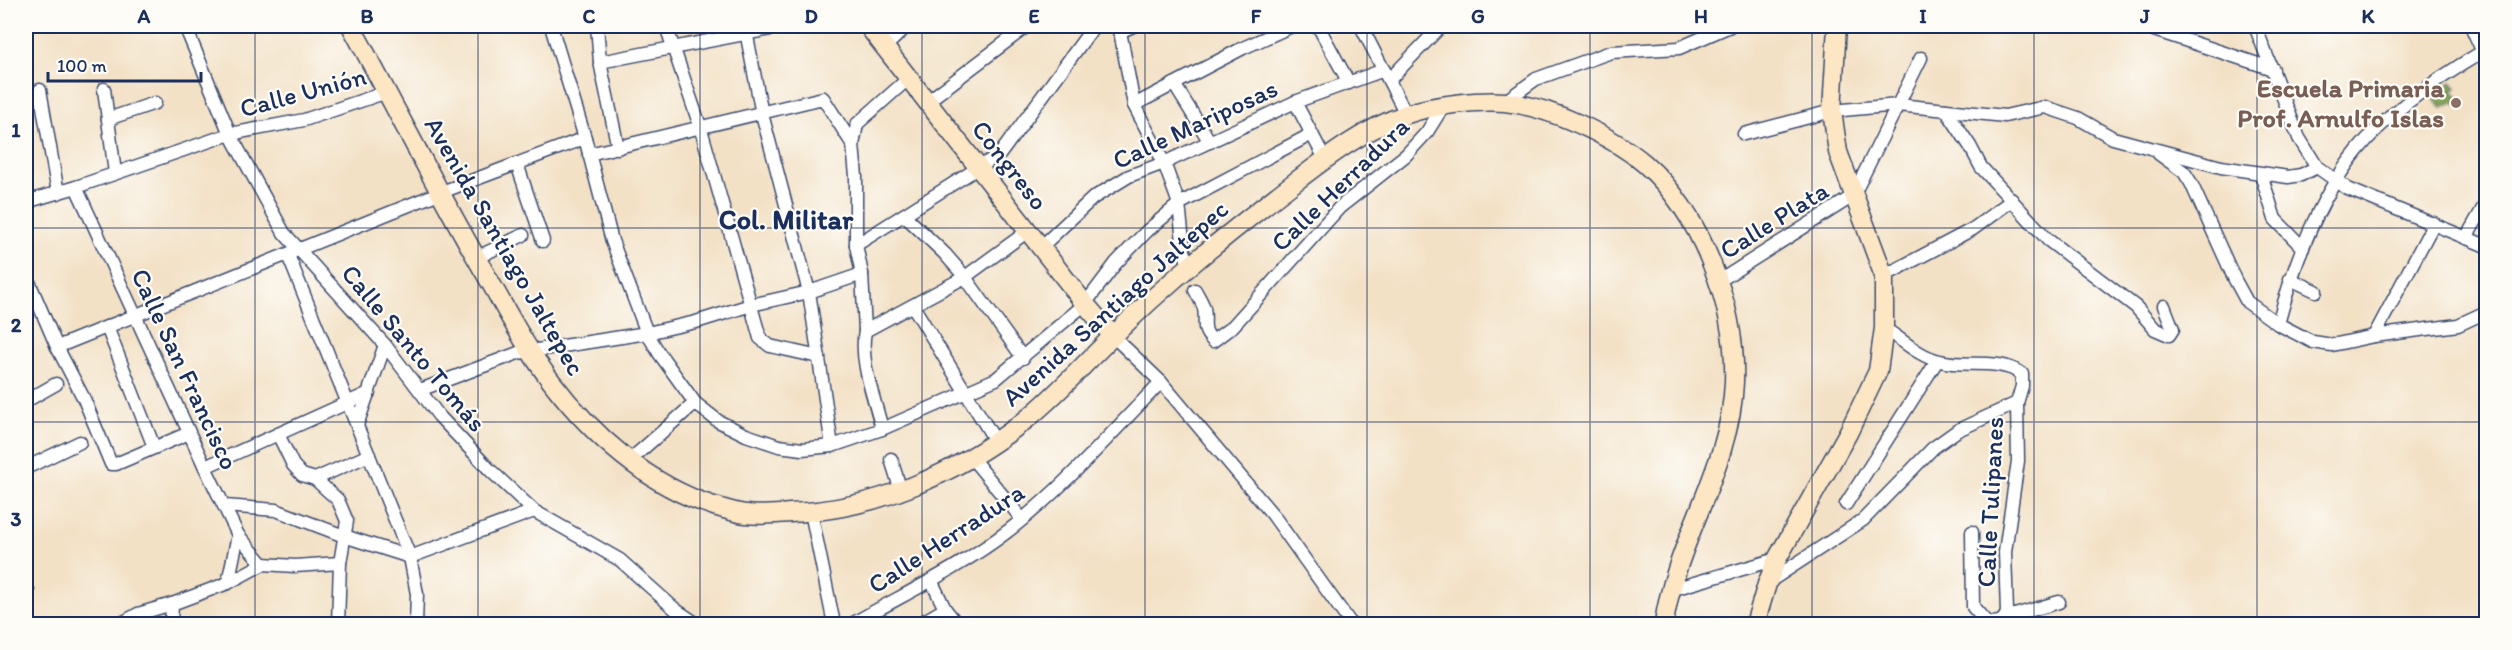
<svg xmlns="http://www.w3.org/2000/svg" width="2512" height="650" font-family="Itim,sans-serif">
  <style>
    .forest { fill: #85a65a; stroke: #506a5c; stroke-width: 1.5 }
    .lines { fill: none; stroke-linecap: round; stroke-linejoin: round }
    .street-casing { stroke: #3b4a6e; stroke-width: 15 }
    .secondary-casing { stroke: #3b4a6e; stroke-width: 21 }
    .street { stroke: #fff; stroke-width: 12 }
    .secondary { stroke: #fce6c4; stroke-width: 18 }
    .grid { fill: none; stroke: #1b2f5e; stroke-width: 1.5; stroke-opacity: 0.55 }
    .education-dot { fill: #8d6e63; stroke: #fdfcf7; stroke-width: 2 }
    .labels { text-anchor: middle; stroke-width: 4.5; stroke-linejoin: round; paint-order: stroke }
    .education-label { font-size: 26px; font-weight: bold; fill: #785e54; stroke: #fdfcf7; text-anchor: end }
    .street-label { font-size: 26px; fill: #1b2f5e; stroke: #fdfcf7 }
    .quarter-label { font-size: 28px; font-weight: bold; fill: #1b2f5e; stroke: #fdfcf7 }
    .neatline { fill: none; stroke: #1b2f5e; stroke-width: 2 }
    .grid-label { font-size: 20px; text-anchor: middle; font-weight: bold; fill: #1b2f5e }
  </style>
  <rect width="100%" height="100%" fill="#fdfcf7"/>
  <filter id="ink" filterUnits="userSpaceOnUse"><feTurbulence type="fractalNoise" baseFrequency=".0167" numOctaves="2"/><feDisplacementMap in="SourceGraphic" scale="12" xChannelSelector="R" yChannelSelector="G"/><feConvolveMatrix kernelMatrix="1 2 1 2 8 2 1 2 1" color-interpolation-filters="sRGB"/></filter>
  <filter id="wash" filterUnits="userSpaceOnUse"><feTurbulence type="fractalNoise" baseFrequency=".008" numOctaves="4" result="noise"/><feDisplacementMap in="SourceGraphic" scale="24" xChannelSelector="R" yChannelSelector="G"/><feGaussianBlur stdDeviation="1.35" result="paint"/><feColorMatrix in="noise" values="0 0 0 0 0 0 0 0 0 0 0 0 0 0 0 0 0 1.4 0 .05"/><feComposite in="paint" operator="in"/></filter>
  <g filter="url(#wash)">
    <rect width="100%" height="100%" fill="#f3e1c6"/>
    <path class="forest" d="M 2452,82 L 2457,88 L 2453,90 L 2461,103 L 2456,105 L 2453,102 L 2442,108 L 2433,98 Z"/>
  </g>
  <g filter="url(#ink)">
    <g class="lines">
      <g class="street-casing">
        <g id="street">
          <path d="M 185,26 L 230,134 L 284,233 L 385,345 L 439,416 L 490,470 L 534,511 L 620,560 L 676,610 L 697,624"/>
          <path d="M 551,26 L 585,138 L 612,241 L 647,333 L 659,353 L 695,403 L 718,421 L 746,435 L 779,446 L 802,449 L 832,446 L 882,429 L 996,379 L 1085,304 L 1116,263 L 1147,231 L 1179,204 L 1312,134"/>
          <path d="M 597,26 L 600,62 L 618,148"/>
          <path d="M 666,26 L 701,129 L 760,338 L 770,346 L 819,357"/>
          <path d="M 745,26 L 762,114 L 809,292 L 832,446"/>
          <path d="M 1119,26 L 1134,105 L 1164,163 L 1179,204 L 1184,251 L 1189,265"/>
          <path d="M 1318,26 L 1349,83"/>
          <path d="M 1361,26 L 1406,114"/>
          <path d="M 2142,26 L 2273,69"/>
          <path d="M 2255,26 L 2299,138 L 2317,167 L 2348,189 L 2486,246"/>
          <path d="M 2471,26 L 2486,59"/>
          <path d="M 1119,32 L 1133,26"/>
          <path d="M 884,48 L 907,26"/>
          <path d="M 600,62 L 786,26"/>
          <path d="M 1389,80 L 1441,26"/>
          <path d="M 1174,84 L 1210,142"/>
          <path d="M 104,89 L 115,173"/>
          <path d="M 40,90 L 58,193"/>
          <path d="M 928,101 L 1027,26"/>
          <path d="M 1295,102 L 1325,159"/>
          <path d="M 1504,102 L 1536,79 L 1611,52 L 1679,48 L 1730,26"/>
          <path d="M 1134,105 L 1243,48 L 1292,26"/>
          <path d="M 1946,110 L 1970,146 L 1981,167 L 2048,240 L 2136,307 L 2155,329 L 2169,335 L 2173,329 L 2164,306"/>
          <path d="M 108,119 L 155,103"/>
          <path d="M 1744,134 L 1832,111 L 1898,105 L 2005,116 L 2045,107 L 2078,118 L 2113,138 L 2221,167 L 2288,177 L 2301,175 L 2317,167"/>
          <path d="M 589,154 L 823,98 L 853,145"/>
          <path d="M 2159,154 L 2184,172 L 2191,183 L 2235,280 L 2247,302 L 2278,324 L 2313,342 L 2332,345 L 2374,336 L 2458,325 L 2486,312"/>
          <path d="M 517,164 L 543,241"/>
          <path d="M 2261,174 L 2275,219 L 2303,248"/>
          <path d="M 76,187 L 205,467 L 238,535 L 263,564"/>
          <path d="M 26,202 L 76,187 L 230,134 L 304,120 L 387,92"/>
          <path d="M 904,215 L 945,254 L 965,277 L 1023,358"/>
          <path d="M 2466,238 L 2486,203"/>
          <path d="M 856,245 L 1000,154 L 1094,26"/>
          <path d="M 1041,247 L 1093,198 L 1129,176 L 1164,163 L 1295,102 L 1384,70"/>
          <path d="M 288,255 L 410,557 L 417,594 L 416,624"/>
          <path d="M 476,258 L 523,235"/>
          <path d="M 26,275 L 57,347 L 84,399 L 111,464 L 116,464 L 189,433"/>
          <path d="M 1884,276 L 1973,229 L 2012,200"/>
          <path d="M 2290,279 L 2316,291"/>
          <path d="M 1719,281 L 1853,196 L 1921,58"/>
          <path d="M 1195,290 C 1198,296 1202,302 1204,308 C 1207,323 1200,328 1213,341 L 1233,326 L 1340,207 L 1406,155 L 1427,132 L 1444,105"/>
          <path d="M 913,306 L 996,442"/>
          <path d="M 2278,324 C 2294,264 2317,200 2357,151 C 2388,112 2440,77 2482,52"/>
          <path d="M 107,327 L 154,447"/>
          <path d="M 1884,328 C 1901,339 1920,357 1940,361 C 1966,368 1998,357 2022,374 L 2022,386 L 2017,403 L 2018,461 L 2005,552 L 2007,612 C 2004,623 1997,623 1987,623"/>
          <path d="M 865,331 L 965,277 L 1028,231"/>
          <path d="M 1113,336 L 1161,382 L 1273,515 L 1351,624"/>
          <path d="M 2374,336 L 2434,223"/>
          <path d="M 57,347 L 439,193 L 585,138"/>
          <path d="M 420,390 L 518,353 L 647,333 L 696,322 L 751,305 L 809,292 L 862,274"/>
          <path d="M 26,401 L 56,384"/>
          <path d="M 357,425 L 385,345"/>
          <path d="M 882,429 C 875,399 859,362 865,331 L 862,274 L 856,245 L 856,176 L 853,145 L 857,124 L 909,78"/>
          <path d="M 278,434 L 293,465 L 302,475 L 315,479 L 338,500 L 347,521 L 340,563 L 338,624"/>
          <path d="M 971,457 L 1022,519"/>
          <path d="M 891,459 L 901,491"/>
          <path d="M 630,460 L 695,403"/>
          <path d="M 205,467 L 369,393"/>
          <path d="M 26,468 L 80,442"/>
          <path d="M 315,479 L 369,455"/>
          <path d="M 1846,504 L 1937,361"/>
          <path d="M 225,506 L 276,510 L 344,536 L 410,557 L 534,511"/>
          <path d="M 811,512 L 834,624"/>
          <path d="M 1972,532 L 1973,607 L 1987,623"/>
          <path d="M 931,580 L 945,609 L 957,624"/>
          <path d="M 228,583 L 238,535"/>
          <path d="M 1767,583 L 1863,520 L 1933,448 L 1958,430 L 2017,403"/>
          <path d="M 26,590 L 28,590"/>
          <path d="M 1670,590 L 1777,559"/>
          <path d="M 2005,618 L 2059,602"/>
          <path d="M 120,624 L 138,614 L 172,604 L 228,583 L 263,564 L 295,566 L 340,563"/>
          <path d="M 171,624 L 172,604"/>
          <path d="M 852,624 C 904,594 960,568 1008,531 C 1064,488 1111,433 1161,382"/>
          <path d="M 919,624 L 945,609"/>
        </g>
      </g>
      <g class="secondary-casing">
        <g id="secondary">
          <path d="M 351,26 C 395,106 436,188 482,268 C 504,305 524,346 551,381 C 592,435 649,486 714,506 C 725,509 736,513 746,514 C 760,516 776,514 790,513 C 875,510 956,474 1023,422 C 1054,398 1081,367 1110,339 C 1168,281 1230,232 1295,182 C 1329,156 1366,128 1407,114 C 1432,105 1479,100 1505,102 C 1550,107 1611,135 1645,164 C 1701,213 1737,308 1734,382 C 1731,468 1675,541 1664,624"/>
          <path d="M 868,26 L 1085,304 L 1113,336"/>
          <path d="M 1755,624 L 1767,584 L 1777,559 L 1848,433 L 1878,371 L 1884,328 L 1884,276 L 1838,152 L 1832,111 L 1837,26"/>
        </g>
      </g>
      <use href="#street" class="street"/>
      <use href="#secondary" class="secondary"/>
    </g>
  </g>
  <path class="grid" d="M 255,26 L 255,624M 478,26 L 478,624M 700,26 L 700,624M 922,26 L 922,624M 1145,26 L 1145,624M 1367,26 L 1367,624M 1590,26 L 1590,624M 1812,26 L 1812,624M 2034,26 L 2034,624M 2257,26 L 2257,624M 26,228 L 2486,228M 26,422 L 2486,422"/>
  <circle class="education-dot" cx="2456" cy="103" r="6"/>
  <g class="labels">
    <g class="education-label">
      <text x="2444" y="97">Escuela Primaria<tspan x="2444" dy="30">Prof. Arnulfo Islas</tspan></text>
    </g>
    <g class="street-label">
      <text transform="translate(303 92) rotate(-15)" y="9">Calle Unión</text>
      <text transform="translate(1195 124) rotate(-25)" y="9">Calle Mariposas</text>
      <text transform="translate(1010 165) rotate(52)" y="9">Congreso</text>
      <text transform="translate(1340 184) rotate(-44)" y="9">Calle Herradura</text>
      <text transform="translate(1774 220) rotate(-32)" y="9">Calle Plata</text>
      <text transform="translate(505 246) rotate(60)" y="9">Avenida Santiago Jaltepec</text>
      <text transform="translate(1115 303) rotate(-42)" y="9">Avenida Santiago Jaltepec</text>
      <text transform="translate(414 348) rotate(50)" y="9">Calle Santo Tomás</text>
      <text transform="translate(185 369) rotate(65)" y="9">Calle San Francisco</text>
      <text transform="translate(1990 502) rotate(-87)" y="9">Calle Tulipanes</text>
      <text transform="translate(946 538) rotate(-33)" y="9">Calle Herradura</text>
    </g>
    <g class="quarter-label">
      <text x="786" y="229">Col. Militar</text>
    </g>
  </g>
  <rect width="2512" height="650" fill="none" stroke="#fdfcf7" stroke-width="66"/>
  <path d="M48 72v9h153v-9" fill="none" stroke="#1b2f5e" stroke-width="3"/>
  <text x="57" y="72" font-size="18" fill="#1b2f5e" stroke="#fdfcf7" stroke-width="4.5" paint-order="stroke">100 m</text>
  <rect x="33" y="33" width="2446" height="584" class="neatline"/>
  <g class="grid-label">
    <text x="144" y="23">A</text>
    <text x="367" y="23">B</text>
    <text x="589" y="23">C</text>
    <text x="811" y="23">D</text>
    <text x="1034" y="23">E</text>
    <text x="1256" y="23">F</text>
    <text x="1478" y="23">G</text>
    <text x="1701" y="23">H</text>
    <text x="1923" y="23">I</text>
    <text x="2145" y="23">J</text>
    <text x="2368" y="23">K</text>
    <text x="16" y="137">1</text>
    <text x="16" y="332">2</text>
    <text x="16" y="526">3</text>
  </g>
</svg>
